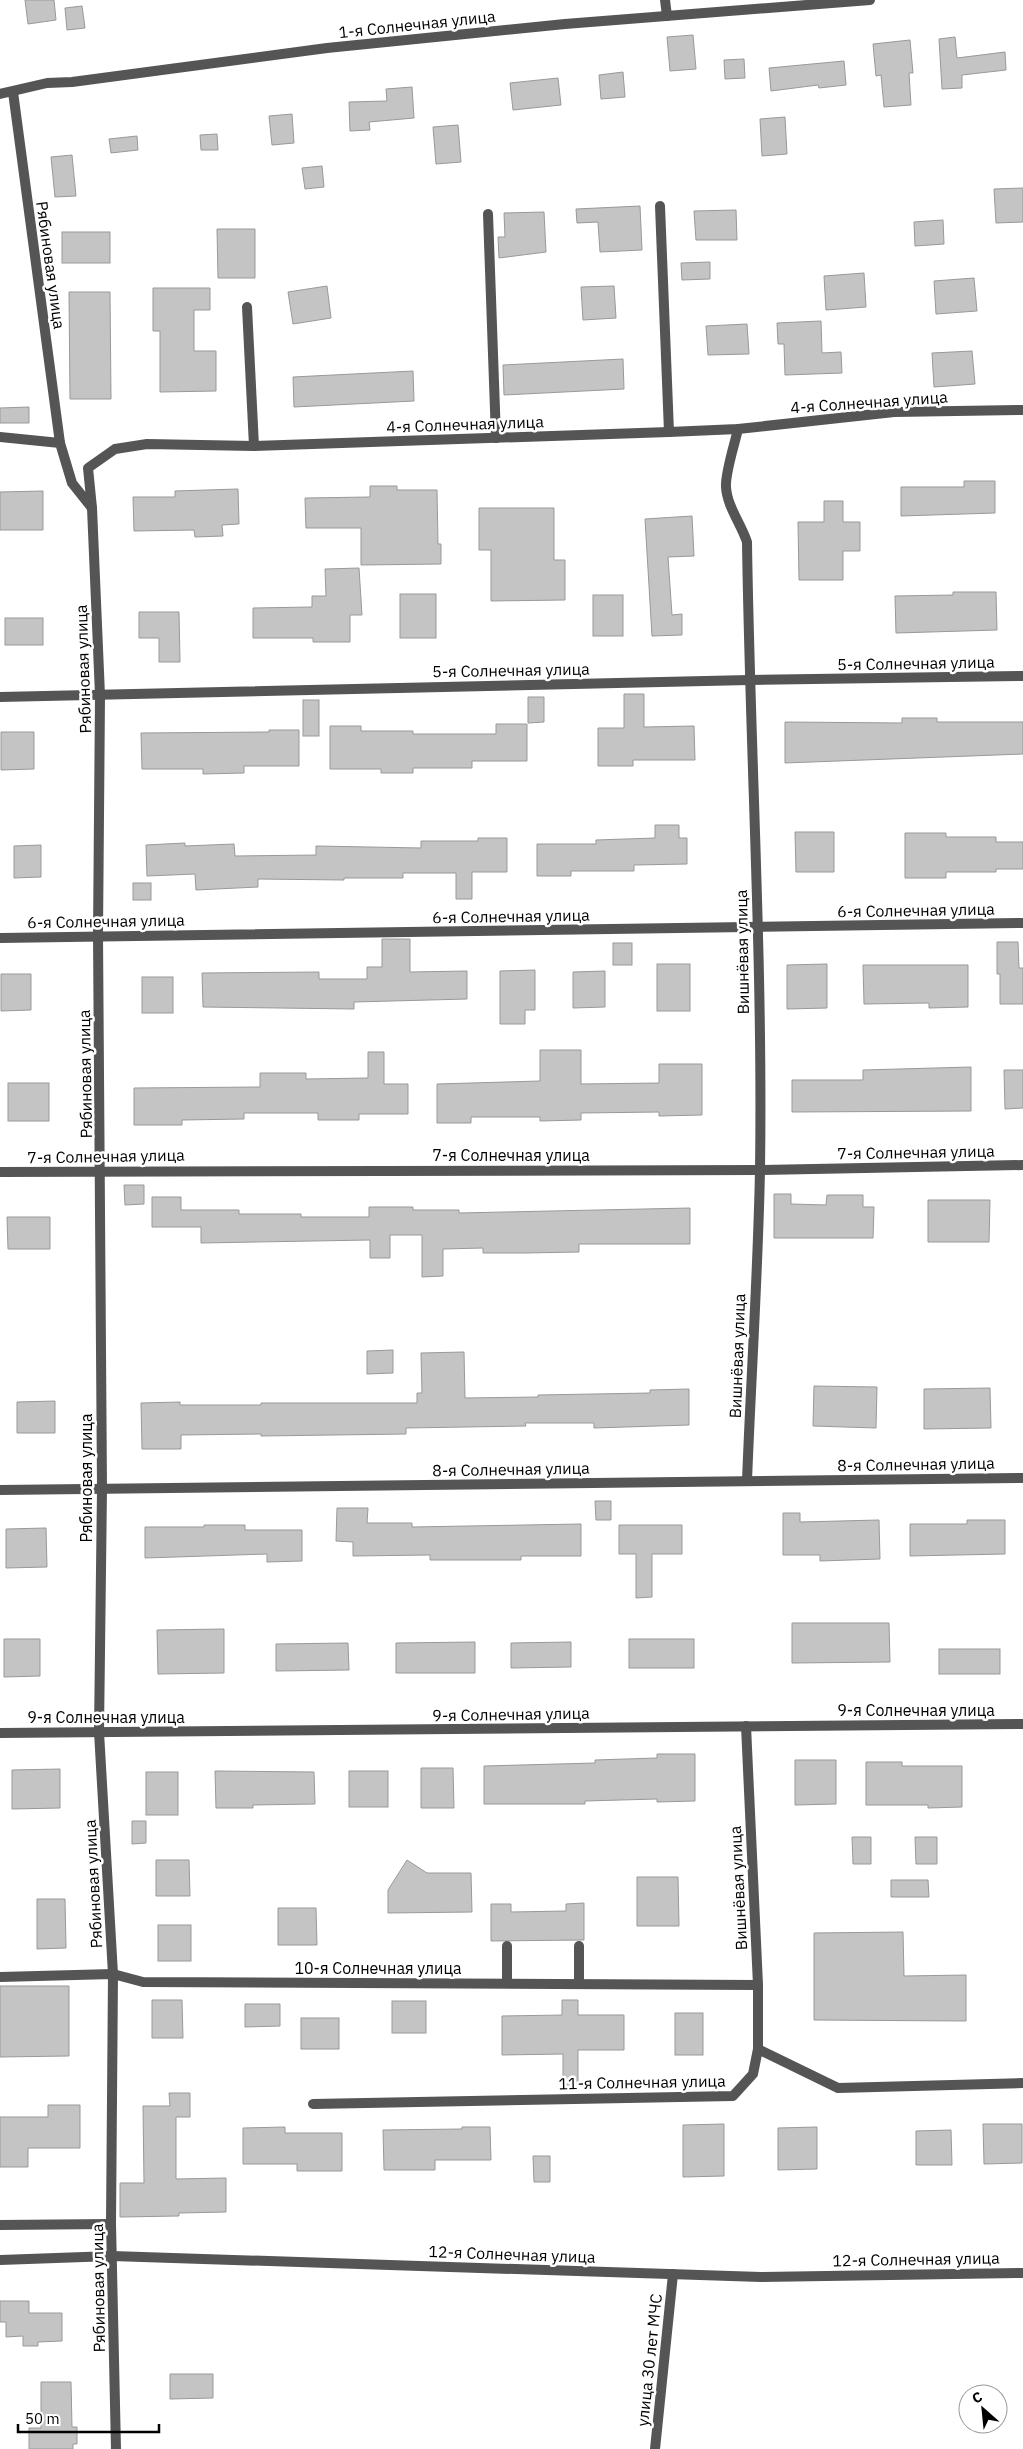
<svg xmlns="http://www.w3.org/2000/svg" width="1023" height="2449" font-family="'IBM Plex Sans',sans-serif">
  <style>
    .building { fill: #c4c4c4; stroke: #999 }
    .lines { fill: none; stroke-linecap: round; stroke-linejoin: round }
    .service { stroke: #555; stroke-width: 10 }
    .minor { stroke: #555; stroke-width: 10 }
    .labels { text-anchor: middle; stroke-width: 5; stroke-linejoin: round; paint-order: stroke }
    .street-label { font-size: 16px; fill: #000; stroke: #fff }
  </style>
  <rect width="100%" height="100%" fill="#fff"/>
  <g class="building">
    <path d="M 25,0 L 54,0 L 56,20 L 28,24 Z"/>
    <path d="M 82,6 L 85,28 L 67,30 L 65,8 Z"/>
    <path d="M 693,35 L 696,69 L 670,71 L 667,37 Z"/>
    <path d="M 955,37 L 957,58 L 1005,52 L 1006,70 L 962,75 L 962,88 L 942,89 L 939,39 Z"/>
    <path d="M 910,40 L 913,73 L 909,73 L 911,105 L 884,107 L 881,75 L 876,76 L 873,44 Z"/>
    <path d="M 744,59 L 745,78 L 725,79 L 724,60 Z"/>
    <path d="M 844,61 L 846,85 L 819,88 L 818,85 L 771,91 L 769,68 Z"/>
    <path d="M 623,72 L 625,97 L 601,99 L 599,75 Z"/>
    <path d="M 558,78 L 561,105 L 513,110 L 510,83 Z"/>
    <path d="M 412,87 L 414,118 L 369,122 L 370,130 L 350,131 L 349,102 L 387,101 L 386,89 Z"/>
    <path d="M 292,114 L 294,143 L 272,145 L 269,116 Z"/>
    <path d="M 785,117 L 787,154 L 762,156 L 760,119 Z"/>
    <path d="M 458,125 L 461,162 L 436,164 L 433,127 Z"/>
    <path d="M 217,134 L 218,150 L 201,150 L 200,135 Z"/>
    <path d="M 137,136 L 138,150 L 111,153 L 109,139 Z"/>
    <path d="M 72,155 L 76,196 L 55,197 L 51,157 Z"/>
    <path d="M 322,166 L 324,187 L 305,189 L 302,168 Z"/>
    <path d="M 1023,188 L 1023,222 L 996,223 L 994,189 Z"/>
    <path d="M 640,206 L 642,250 L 600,252 L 598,222 L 577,223 L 576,209 Z"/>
    <path d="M 736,210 L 737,240 L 696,240 L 694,211 Z"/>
    <path d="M 544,212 L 546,252 L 499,258 L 498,237 L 505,237 L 504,213 Z"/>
    <path d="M 943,220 L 944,244 L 915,246 L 914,222 Z"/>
    <path d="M 217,229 L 255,229 L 255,278 L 218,278 Z"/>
    <rect x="62" y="232" width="48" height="31"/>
    <path d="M 710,262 L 710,279 L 682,280 L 681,263 Z"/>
    <path d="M 864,273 L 866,307 L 826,310 L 824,276 Z"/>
    <path d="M 974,278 L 977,311 L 936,314 L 934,281 Z"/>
    <path d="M 327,286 L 331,318 L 293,324 L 288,292 Z"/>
    <path d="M 614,286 L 616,318 L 583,320 L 581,287 Z"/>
    <path d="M 153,288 L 210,288 L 210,310 L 194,310 L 194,351 L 216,351 L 216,391 L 160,392 L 160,331 L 153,331 Z"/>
    <path d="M 69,292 L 110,292 L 111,399 L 70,399 Z"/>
    <path d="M 821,321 L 822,353 L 841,352 L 842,373 L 785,375 L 784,344 L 778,344 L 777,323 Z"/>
    <path d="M 747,324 L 749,354 L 708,355 L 706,326 Z"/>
    <path d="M 972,351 L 975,384 L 934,387 L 932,353 Z"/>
    <path d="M 623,359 L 624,389 L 504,395 L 503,365 Z"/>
    <path d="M 413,371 L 414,401 L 294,407 L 293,377 Z"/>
    <path d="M 29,407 L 29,423 L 0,423 L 0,408 Z"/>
    <path d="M 964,481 L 995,481 L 995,513 L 901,516 L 901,487 L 964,487 Z"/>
    <path d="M 370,486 L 397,486 L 397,490 L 437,490 L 438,544 L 441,544 L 441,564 L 361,565 L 361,528 L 306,528 L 305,498 L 370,497 Z"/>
    <path d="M 238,489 L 239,524 L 222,525 L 223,536 L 195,537 L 194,530 L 134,531 L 133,497 L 175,497 L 175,491 Z"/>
    <path d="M 43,491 L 43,530 L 0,530 L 0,492 Z"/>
    <path d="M 824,501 L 843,501 L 843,522 L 860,522 L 860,551 L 843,551 L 843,580 L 799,580 L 798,522 L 824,522 Z"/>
    <path d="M 479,508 L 554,508 L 554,560 L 565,560 L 565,600 L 491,601 L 491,550 L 479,550 Z"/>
    <path d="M 692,516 L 694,556 L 668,557 L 672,615 L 682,614 L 682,635 L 652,636 L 645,519 Z"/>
    <path d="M 359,568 L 362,615 L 350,615 L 350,642 L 313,642 L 313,638 L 253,638 L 253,608 L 312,607 L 312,596 L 326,596 L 325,569 Z"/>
    <path d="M 953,592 L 996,592 L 997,630 L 896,633 L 895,596 L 953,595 Z"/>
    <rect x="400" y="594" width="36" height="44"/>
    <rect x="593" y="595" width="30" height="41"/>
    <path d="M 139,612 L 179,612 L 180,662 L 159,662 L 159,638 L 139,638 Z"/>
    <rect x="5" y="618" width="38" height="27"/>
    <path d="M 624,694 L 644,694 L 644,727 L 694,726 L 695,760 L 633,760 L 633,766 L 598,766 L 598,728 L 624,728 Z"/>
    <path d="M 528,697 L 544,697 L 544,722 L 528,723 Z"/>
    <rect x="303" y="700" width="16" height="36"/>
    <path d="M 902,718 L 937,718 L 937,722 L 1023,722 L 1023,754 L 785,763 L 785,722 L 902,723 Z"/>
    <path d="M 496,724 L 527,724 L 527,761 L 472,761 L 472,768 L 413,768 L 413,773 L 381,773 L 381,769 L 330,769 L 330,726 L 361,726 L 361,731 L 413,731 L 413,734 L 496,734 Z"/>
    <path d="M 269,730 L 299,730 L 299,766 L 244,766 L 244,773 L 203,774 L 203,769 L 142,769 L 141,733 L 269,732 Z"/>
    <path d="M 1,732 L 34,732 L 34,769 L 1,770 Z"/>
    <path d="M 655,825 L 679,825 L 679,838 L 687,838 L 687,864 L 634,865 L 634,871 L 571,871 L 571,876 L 537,876 L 537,844 L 596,844 L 596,840 L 655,838 Z"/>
    <path d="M 795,832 L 834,832 L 834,872 L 796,872 Z"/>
    <path d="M 905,833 L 946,833 L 946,837 L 996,837 L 996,842 L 1023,842 L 1023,869 L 996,869 L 996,872 L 946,872 L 946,878 L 905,878 Z"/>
    <path d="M 478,838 L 507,838 L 507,872 L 472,872 L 472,899 L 456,899 L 456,873 L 403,873 L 403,878 L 344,878 L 344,880 L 258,879 L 258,887 L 196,890 L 195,874 L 147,876 L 146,845 L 185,843 L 185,846 L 234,844 L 235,856 L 316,855 L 316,846 L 421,848 L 421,841 L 478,841 Z"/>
    <path d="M 41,845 L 41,877 L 14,878 L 14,846 Z"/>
    <rect x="133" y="883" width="18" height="17"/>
    <path d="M 382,939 L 410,939 L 410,972 L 467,971 L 467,999 L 354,1002 L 354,1009 L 203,1007 L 202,973 L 319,972 L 319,979 L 367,979 L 367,967 L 382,967 Z"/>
    <path d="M 997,942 L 1018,942 L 1019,968 L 1023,968 L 1023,1004 L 1000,1004 L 1000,974 L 997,974 Z"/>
    <rect x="613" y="943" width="19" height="22"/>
    <rect x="657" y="964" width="33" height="47"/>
    <path d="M 827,964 L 827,1008 L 787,1009 L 787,965 Z"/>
    <path d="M 863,965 L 968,965 L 968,1007 L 929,1008 L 929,1003 L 864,1004 Z"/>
    <path d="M 535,970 L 535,1010 L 525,1010 L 525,1024 L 500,1024 L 500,971 Z"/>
    <path d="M 605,971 L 605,1007 L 573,1008 L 573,972 Z"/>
    <path d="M 1,974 L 31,974 L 31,1010 L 1,1011 Z"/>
    <rect x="142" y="977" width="31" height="36"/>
    <path d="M 540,1050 L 581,1050 L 581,1084 L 659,1083 L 659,1064 L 702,1064 L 702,1115 L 659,1116 L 659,1112 L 581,1113 L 581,1120 L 540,1121 L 540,1117 L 471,1117 L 471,1123 L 437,1123 L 437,1084 L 540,1081 Z"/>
    <path d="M 368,1052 L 384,1052 L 384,1084 L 408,1084 L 408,1114 L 359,1114 L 359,1120 L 318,1120 L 318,1113 L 244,1113 L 244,1119 L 182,1120 L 182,1125 L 134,1125 L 134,1088 L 260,1087 L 260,1073 L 306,1073 L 306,1079 L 368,1078 Z"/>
    <path d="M 971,1067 L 971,1111 L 792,1112 L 792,1080 L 863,1080 L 863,1070 Z"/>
    <path d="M 1004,1070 L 1023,1070 L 1023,1108 L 1005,1109 Z"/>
    <rect x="8" y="1083" width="41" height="38"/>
    <path d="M 124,1185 L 144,1185 L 144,1204 L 125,1205 Z"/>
    <path d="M 774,1194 L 791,1194 L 791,1204 L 826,1205 L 827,1195 L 863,1195 L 863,1207 L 874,1207 L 873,1238 L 774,1238 Z"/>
    <path d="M 152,1197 L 181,1197 L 181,1210 L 239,1210 L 239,1214 L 301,1214 L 301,1217 L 369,1217 L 369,1207 L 413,1207 L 413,1210 L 459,1210 L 459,1213 L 690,1208 L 690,1244 L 579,1244 L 579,1252 L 525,1253 L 483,1253 L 483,1248 L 443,1249 L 443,1276 L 422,1277 L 422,1235 L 390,1235 L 390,1258 L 370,1258 L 370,1240 L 201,1243 L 201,1227 L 152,1227 Z"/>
    <path d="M 928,1200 L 990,1200 L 989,1242 L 928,1242 Z"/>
    <path d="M 7,1217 L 50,1217 L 50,1249 L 8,1249 Z"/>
    <path d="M 393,1350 L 393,1373 L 367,1374 L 367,1351 Z"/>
    <path d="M 464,1352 L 465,1398 L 538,1397 L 538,1395 L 650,1393 L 650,1390 L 689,1389 L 689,1425 L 594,1428 L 594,1423 L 525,1423 L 526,1426 L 406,1428 L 406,1434 L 261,1436 L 261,1434 L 181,1435 L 181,1449 L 142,1449 L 141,1403 L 180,1402 L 180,1405 L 261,1405 L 261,1403 L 417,1403 L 417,1393 L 422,1393 L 421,1353 Z"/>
    <path d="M 814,1386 L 877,1387 L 876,1428 L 813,1426 Z"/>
    <path d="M 990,1388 L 991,1428 L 924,1429 L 924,1389 Z"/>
    <path d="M 55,1401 L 55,1433 L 17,1433 L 17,1402 Z"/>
    <path d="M 595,1501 L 611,1501 L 611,1520 L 596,1520 Z"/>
    <path d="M 337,1508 L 368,1508 L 367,1523 L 412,1523 L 412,1527 L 581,1524 L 581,1556 L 521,1556 L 521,1560 L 430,1560 L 430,1555 L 353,1556 L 353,1542 L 336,1541 Z"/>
    <path d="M 783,1513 L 800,1513 L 800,1522 L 879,1520 L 880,1559 L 820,1561 L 820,1555 L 783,1555 Z"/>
    <path d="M 967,1520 L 1005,1520 L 1005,1554 L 910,1556 L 910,1524 L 967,1524 Z"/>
    <path d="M 204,1525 L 245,1525 L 245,1530 L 302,1530 L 302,1561 L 267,1562 L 267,1554 L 145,1558 L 145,1527 L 204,1527 Z"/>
    <path d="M 619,1525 L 682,1525 L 682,1554 L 652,1554 L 652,1597 L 636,1598 L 636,1554 L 619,1554 Z"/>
    <path d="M 46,1528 L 47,1567 L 6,1568 L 6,1529 Z"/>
    <path d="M 792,1623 L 889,1623 L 890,1662 L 792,1663 Z"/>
    <path d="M 224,1629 L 224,1673 L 158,1674 L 157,1630 Z"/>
    <path d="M 4,1639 L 40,1639 L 40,1676 L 4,1677 Z"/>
    <rect x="629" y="1639" width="65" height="29"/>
    <path d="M 475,1642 L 475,1673 L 396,1673 L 396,1643 Z"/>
    <path d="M 571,1642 L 571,1667 L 511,1668 L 511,1643 Z"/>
    <path d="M 348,1643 L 349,1670 L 276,1671 L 276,1644 Z"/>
    <rect x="939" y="1649" width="61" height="25"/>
    <path d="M 657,1754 L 695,1754 L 695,1801 L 657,1802 L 657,1799 L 585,1801 L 585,1804 L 484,1804 L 484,1766 L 595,1763 L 595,1760 L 657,1758 Z"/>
    <path d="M 795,1760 L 836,1760 L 836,1804 L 795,1805 Z"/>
    <path d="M 866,1762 L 902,1762 L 902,1766 L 962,1766 L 962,1807 L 928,1808 L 928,1805 L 866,1805 Z"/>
    <path d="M 421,1768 L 453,1768 L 454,1808 L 421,1808 Z"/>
    <path d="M 60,1769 L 60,1808 L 12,1809 L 12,1770 Z"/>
    <path d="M 215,1771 L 314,1772 L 315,1804 L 253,1805 L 253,1808 L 216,1808 Z"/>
    <rect x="349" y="1771" width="39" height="36"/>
    <rect x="146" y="1772" width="32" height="43"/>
    <path d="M 132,1821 L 146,1821 L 146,1843 L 132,1844 Z"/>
    <path d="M 852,1837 L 871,1837 L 871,1864 L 853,1864 Z"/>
    <path d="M 915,1837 L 937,1837 L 937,1864 L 916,1864 Z"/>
    <path d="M 156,1860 L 189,1860 L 190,1896 L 156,1896 Z"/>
    <path d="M 407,1860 L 427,1873 L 471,1873 L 472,1912 L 388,1913 L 388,1890 Z"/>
    <path d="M 637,1877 L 678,1877 L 679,1926 L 637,1926 Z"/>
    <path d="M 891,1880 L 928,1880 L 929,1897 L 891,1897 Z"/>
    <path d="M 37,1899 L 65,1899 L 66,1948 L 37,1949 Z"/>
    <path d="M 584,1903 L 584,1940 L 491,1941 L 491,1904 L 511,1904 L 511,1912 L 566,1911 L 566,1904 Z"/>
    <path d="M 278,1908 L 316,1908 L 317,1945 L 278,1945 Z"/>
    <rect x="158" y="1925" width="33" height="36"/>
    <path d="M 903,1932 L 904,1976 L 966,1975 L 966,2021 L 814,2020 L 814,1933 Z"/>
    <path d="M 0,1986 L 69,1986 L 69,2056 L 0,2057 Z"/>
    <path d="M 152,2000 L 182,2000 L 183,2038 L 152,2038 Z"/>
    <path d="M 562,2000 L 578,2000 L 578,2015 L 624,2015 L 624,2050 L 578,2050 L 578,2085 L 563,2085 L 563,2054 L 502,2055 L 502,2016 L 562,2015 Z"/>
    <rect x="392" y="2001" width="34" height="32"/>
    <path d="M 245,2004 L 280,2004 L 280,2026 L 245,2027 Z"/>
    <rect x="675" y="2013" width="28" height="42"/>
    <rect x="301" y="2018" width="38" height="31"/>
    <path d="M 169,2093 L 190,2093 L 190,2117 L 176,2117 L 176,2179 L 226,2178 L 226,2212 L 179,2213 L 179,2216 L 120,2217 L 120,2183 L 144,2183 L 143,2106 L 170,2106 Z"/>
    <path d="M 48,2105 L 80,2105 L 80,2148 L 28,2148 L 28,2167 L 0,2167 L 0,2117 L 48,2117 Z"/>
    <path d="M 724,2124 L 724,2176 L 683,2177 L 683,2125 Z"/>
    <path d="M 983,2124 L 1022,2124 L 1022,2163 L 984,2164 Z"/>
    <path d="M 285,2127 L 285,2133 L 342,2133 L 342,2171 L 297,2171 L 297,2164 L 243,2164 L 243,2128 Z"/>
    <path d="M 462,2127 L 490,2127 L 491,2160 L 435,2160 L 435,2170 L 384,2170 L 383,2130 L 462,2129 Z"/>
    <path d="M 817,2127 L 817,2169 L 778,2170 L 778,2128 Z"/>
    <path d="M 951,2130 L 952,2165 L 916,2165 L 916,2131 Z"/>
    <path d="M 533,2156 L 550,2156 L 550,2182 L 534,2182 Z"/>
    <path d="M 0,2301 L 29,2301 L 29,2313 L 62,2313 L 62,2341 L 38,2342 L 38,2346 L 23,2346 L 23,2336 L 6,2337 L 6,2322 L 0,2322 Z"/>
    <path d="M 170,2374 L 213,2374 L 213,2398 L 170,2399 Z"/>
    <path d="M 41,2382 L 71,2382 L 72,2427 L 77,2427 L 77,2444 L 73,2444 L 73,2449 L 29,2449 L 29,2428 L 41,2428 Z"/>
  </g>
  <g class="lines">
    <g class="service">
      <path d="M 660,206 L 669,432"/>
      <path d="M 488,214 L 496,438"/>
      <path d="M 247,307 L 254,446"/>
      <path d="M 507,1946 L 507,1983"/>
      <path d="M 579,1946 L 579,1984"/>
    </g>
    <g class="minor">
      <path d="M 665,0 L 667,16"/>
      <path d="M 13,92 L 60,443"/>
      <path d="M 0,94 L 47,83 L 72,82 L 327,48 L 565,24 L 870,0"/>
      <path d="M 738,429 C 735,443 725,473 726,487 C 727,506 741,524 747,542 C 750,751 763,960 760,1170 C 758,1273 751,1377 747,1481"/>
      <path d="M 0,437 L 60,443 L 72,483 L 92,508 L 88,468 L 115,449 L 147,444 L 254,446 L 669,432 L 738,429 L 894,412 L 1023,410"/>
      <path d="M 92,508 L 100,695 L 98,935 L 102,1489 L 99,1732 L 113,1974 L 111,2224 L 116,2449"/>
      <path d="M 0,697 L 749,680 L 1023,676"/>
      <path d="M 0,938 L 1023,923"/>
      <path d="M 0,1172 L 760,1170 L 1023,1165"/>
      <path d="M 0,1490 L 1023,1478"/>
      <path d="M 746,1726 L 758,1985 L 758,2049"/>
      <path d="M 0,1733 L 1023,1724"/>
      <path d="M 0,1977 L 113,1974 L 143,1982 L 758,1985"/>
      <path d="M 313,2104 L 733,2096 L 753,2074 L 758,2049 L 838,2088 L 1023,2083"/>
      <path d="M 0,2225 L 111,2224"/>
      <path d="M 0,2260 L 112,2256 L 761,2277 L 1023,2273"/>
      <path d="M 655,2449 L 673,2274"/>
    </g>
  </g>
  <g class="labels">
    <g class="street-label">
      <text transform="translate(417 24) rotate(-6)" y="6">1-я Солнечная улица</text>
      <text transform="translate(51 265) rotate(82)" y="6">Рябиновая улица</text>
      <text transform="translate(869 402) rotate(-4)" y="6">4-я Солнечная улица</text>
      <text transform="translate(465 424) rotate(-2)" y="6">4-я Солнечная улица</text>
      <text transform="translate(916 663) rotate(-1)" y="6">5-я Солнечная улица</text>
      <text transform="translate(83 669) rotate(-92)" y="6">Рябиновая улица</text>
      <text transform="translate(511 670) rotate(-1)" y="6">5-я Солнечная улица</text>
      <text transform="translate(916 910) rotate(-1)" y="6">6-я Солнечная улица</text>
      <text transform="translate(511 916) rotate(-1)" y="6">6-я Солнечная улица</text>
      <text transform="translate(106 921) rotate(-1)" y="6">6-я Солнечная улица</text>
      <text transform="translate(742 952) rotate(-91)" y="6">Вишнёвая улица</text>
      <text transform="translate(85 1074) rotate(-91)" y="6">Рябиновая улица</text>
      <text transform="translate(916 1152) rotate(-1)" y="6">7-я Солнечная улица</text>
      <text x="511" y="1161">7-я Солнечная улица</text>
      <text transform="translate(106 1156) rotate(-1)" y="6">7-я Солнечная улица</text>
      <text transform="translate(737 1356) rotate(-88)" y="6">Вишнёвая улица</text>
      <text transform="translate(916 1464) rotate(-1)" y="6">8-я Солнечная улица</text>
      <text transform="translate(511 1469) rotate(-1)" y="6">8-я Солнечная улица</text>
      <text transform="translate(86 1478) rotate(-90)" y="6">Рябиновая улица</text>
      <text x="916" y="1716">9-я Солнечная улица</text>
      <text transform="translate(511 1714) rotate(-1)" y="6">9-я Солнечная улица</text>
      <text x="106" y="1723">9-я Солнечная улица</text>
      <text transform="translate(93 1884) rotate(-93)" y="6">Рябиновая улица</text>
      <text transform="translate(738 1888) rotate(-93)" y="6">Вишнёвая улица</text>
      <text x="378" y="1974">10-я Солнечная улица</text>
      <text transform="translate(642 2082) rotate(-1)" y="6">11-я Солнечная улица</text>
      <text transform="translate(512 2254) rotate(2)" y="6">12-я Солнечная улица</text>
      <text transform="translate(916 2259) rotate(-1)" y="6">12-я Солнечная улица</text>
      <text transform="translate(98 2288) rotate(-91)" y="6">Рябиновая улица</text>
      <text transform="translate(649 2360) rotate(-84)" y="6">улица 30 лет МЧС</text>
    </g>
  </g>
  <g transform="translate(983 2409) rotate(333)"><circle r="24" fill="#ffffff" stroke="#999999"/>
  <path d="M0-4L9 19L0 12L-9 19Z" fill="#000000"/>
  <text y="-8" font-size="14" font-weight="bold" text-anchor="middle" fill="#000000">С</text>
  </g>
  <path d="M18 2424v8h141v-8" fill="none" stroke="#000000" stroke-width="2.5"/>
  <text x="25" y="2424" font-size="15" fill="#000000" stroke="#ffffff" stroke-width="4" paint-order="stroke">50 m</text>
</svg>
